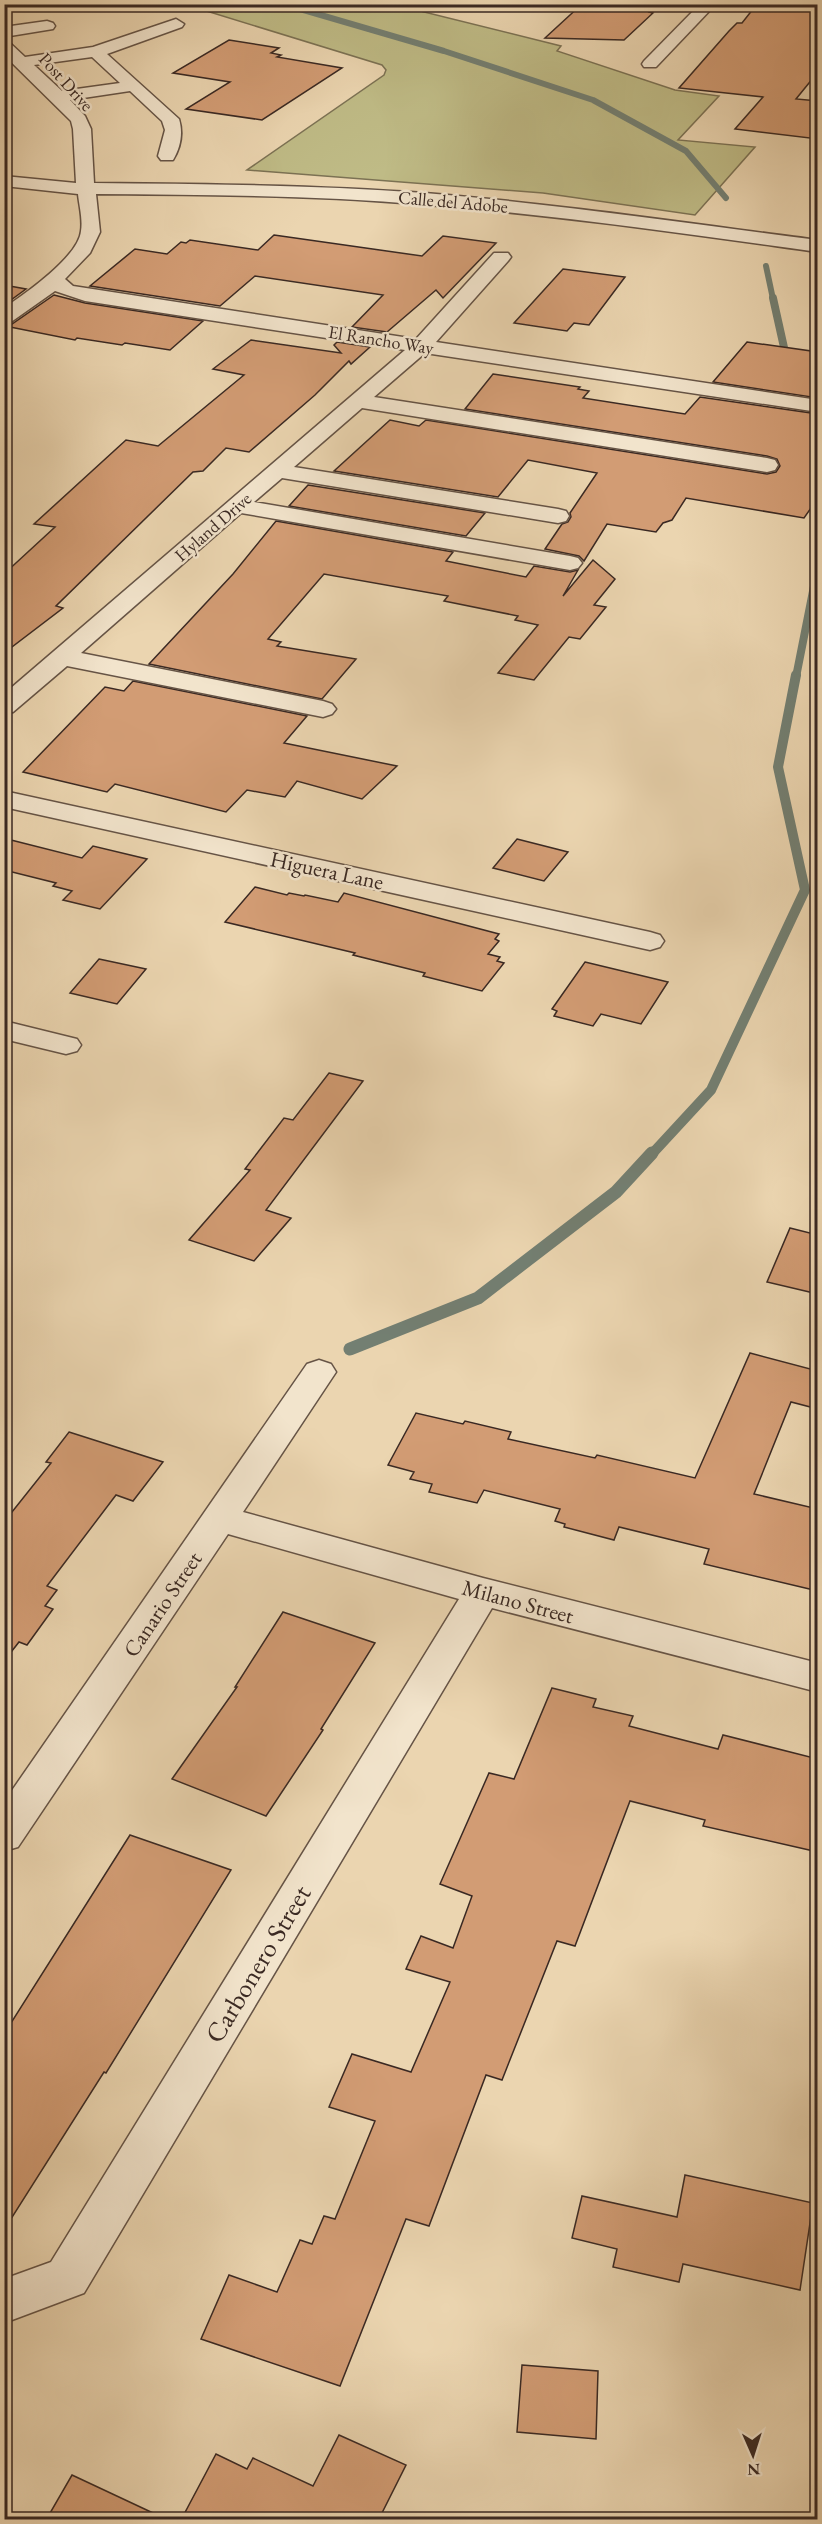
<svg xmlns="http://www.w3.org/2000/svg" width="822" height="2524" font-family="'EB Garamond',serif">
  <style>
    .green { fill: #bfbb86; stroke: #7c7254; stroke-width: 1.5 }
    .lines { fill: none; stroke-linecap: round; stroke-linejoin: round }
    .stream-far3 { stroke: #737f72; stroke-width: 6 }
    .stream-far2 { stroke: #737f72; stroke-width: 8 }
    .stream-far1 { stroke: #737f72; stroke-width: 10 }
    .stream { stroke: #737f72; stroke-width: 13 }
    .building { fill: #d29c74; stroke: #3a2923; stroke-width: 1.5 }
    .minor-casing { stroke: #665446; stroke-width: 3 }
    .minor { fill: #f2e4cc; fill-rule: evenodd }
    .labels { text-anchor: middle; stroke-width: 5; stroke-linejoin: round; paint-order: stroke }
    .far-street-label { font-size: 18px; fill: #3a2923; stroke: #f2e4cc }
    .street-label { font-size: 22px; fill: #3a2923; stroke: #f2e4cc }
    .near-street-label { font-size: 27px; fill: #3a2923; stroke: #f2e4cc }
  </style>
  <rect width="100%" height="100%" fill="#ebd5b0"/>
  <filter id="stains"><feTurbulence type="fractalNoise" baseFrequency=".00333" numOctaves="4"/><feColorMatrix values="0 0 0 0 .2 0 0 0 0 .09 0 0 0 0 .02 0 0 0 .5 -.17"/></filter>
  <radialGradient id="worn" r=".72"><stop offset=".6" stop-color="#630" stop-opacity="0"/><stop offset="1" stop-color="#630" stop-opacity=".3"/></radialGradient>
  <path class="green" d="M 187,5 L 396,5 L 561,46 L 557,51 L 675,90 L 719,96 L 678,140 L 755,147 L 695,215 L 543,193 L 247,170 L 384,75 L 386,70 L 382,65 Z"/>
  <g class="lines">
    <g class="stream-far3">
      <path d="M 283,4 L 444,51 L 593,100 L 686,151 L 726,198"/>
      <path d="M 766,266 L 773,299"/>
    </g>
    <g class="stream-far2">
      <path d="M 773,298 L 787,361"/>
      <path d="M 796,677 L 818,566"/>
    </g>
    <path class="stream-far1" d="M 651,1155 L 711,1090 L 805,890 L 778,767 L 796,675"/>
    <path class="stream" d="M 350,1349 L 478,1298 L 616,1192 L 652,1153"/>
  </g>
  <g class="building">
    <path d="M 582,4 L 656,4 L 649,12 L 653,13 L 624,40 L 545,38 Z"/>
    <path d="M 757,4 L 818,4 L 818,72 L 796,99 L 818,101 L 818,139 L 735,129 L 763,97 L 679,88 L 729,31 L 737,23 L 742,23 Z"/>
    <path d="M 229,40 L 279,48 L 271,53 L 281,55 L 277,57 L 342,68 L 262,120 L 186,109 L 230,82 L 173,73 Z"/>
    <path d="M 274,235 L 422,256 L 443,236 L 496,243 L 443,298 L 436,290 L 387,332 L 352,327 L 383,295 L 255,276 L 220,306 L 90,286 L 135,249 L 167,254 L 181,242 L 186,243 L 190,240 L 258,250 Z"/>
    <path d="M 563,269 L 625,277 L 589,325 L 574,323 L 567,331 L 514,323 Z"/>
    <path d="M 4,285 L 26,289 L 4,305 Z"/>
    <path d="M 54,295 L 85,303 L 203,321 L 170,350 L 125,343 L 122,345 L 77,338 L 75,340 L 5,326 L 12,324 Z"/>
    <path d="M 251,340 L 341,353 L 334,345 L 337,342 L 370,347 L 351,364 L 349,361 L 315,395 L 249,452 L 226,448 L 203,471 L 193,472 L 56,606 L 63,608 L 4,653 L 4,574 L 55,527 L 34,524 L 126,440 L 158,446 L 244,375 L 213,369 Z"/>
    <path d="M 747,342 L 818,352 L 818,398 L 713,382 Z"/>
    <path d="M 493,374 L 580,387 L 578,389 L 589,391 L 583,398 L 685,414 L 700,397 L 818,414 L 818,498 L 804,518 L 686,498 L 672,520 L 663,523 L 656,532 L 607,524 L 584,561 L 579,556 L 545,549 L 562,524 L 568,522 L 571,517 L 570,513 L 597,473 L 528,460 L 498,497 L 334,471 L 390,420 L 419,426 L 426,420 L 767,474 L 776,472 L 780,466 L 777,459 L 767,456 L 465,409 Z"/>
    <path d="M 308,485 L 485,513 L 466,536 L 289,506 Z"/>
    <path d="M 276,521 L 453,552 L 446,561 L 526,577 L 534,566 L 570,572 L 578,570 L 563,596 L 593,560 L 615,579 L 594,605 L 606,607 L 580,639 L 569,637 L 534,680 L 498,673 L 538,625 L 515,620 L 518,616 L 444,601 L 448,596 L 324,574 L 268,639 L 281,642 L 277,646 L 356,659 L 322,699 L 149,664 L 233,574 Z"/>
    <path d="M 133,681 L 307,716 L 284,743 L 397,766 L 362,799 L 297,781 L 285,797 L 247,790 L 226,812 L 115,784 L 107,792 L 23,772 L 105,687 L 124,691 Z"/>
    <path d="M 517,839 L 568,852 L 544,881 L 493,868 Z"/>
    <path d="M 11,840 L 82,858 L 93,846 L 147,859 L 100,909 L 63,900 L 72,891 L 53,886 L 56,883 L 4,870 Z"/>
    <path d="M 255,887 L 287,895 L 289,893 L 304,896 L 305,895 L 338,902 L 344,893 L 499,934 L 495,939 L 499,941 L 488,954 L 500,957 L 497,961 L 504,963 L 482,991 L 423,976 L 425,973 L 353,955 L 355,953 L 225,922 Z"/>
    <path d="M 99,959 L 146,969 L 117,1004 L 70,993 Z"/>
    <path d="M 585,962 L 668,982 L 641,1024 L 601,1014 L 593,1026 L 554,1016 L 557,1011 L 552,1009 Z"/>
    <path d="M 329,1073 L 363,1081 L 266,1210 L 291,1218 L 254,1261 L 189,1240 L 250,1170 L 245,1169 L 284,1118 L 293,1120 Z"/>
    <path d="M 790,1228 L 818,1235 L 818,1294 L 767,1282 Z"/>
    <path d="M 750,1353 L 818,1371 L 818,1409 L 791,1402 L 754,1494 L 818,1509 L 818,1591 L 704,1564 L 709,1549 L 619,1527 L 614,1540 L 564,1527 L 565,1524 L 555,1521 L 560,1509 L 484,1490 L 477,1503 L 429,1492 L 432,1484 L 410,1479 L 414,1472 L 388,1465 L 416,1413 L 463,1424 L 465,1421 L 511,1432 L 508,1439 L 595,1458 L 597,1455 L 695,1478 Z"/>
    <path d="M 69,1432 L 163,1462 L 133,1501 L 116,1495 L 47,1586 L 57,1590 L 45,1606 L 53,1609 L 27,1645 L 19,1642 L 4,1661 L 4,1522 L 51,1463 L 46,1462 Z"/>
    <path d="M 283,1612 L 375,1643 L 321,1729 L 323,1730 L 266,1816 L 172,1779 L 237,1687 L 235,1687 Z"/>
    <path d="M 552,1688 L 596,1699 L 593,1707 L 633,1716 L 629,1726 L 718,1749 L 723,1735 L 818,1759 L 818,1852 L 703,1826 L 705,1820 L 630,1801 L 575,1946 L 557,1941 L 502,2080 L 486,2075 L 429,2226 L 406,2219 L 340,2386 L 201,2339 L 229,2275 L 277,2292 L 300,2240 L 312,2244 L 324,2216 L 335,2219 L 375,2121 L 329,2107 L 352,2054 L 411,2072 L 450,1982 L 406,1969 L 421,1936 L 453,1948 L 472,1896 L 440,1884 L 489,1773 L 514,1779 Z"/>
    <path d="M 130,1835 L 231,1870 L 106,2073 L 104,2072 L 4,2230 L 4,2034 Z"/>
    <path d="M 685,2175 L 813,2203 L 800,2290 L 683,2264 L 679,2282 L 613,2267 L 617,2249 L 572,2238 L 582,2196 L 677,2217 Z"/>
    <path d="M 522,2365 L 598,2371 L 596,2439 L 517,2432 Z"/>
    <path d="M 339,2435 L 406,2465 L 380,2517 L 386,2520 L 181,2520 L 216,2454 L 247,2469 L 253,2458 L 313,2486 Z"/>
    <path d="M 72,2475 L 168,2520 L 46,2520 Z"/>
  </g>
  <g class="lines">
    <g class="minor-casing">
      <g id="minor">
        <path d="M 700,4 L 716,4 L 656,67 L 644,67 L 642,64 L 644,61 Z"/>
        <path d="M 176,19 L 184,24 L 182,27 L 107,54 L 179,119 C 183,132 181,147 173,160 L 161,160 L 158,156 L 165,130 L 162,121 L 130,91 L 70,100 L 85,116 L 91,129 L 94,183 C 205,184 315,185 425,193 C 557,204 687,223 818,240 L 818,252 C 687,234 557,215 426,205 C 316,195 206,195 96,194 L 100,232 L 90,253 L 65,279 L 73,286 L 416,339 L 494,253 L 508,253 L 511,257 L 508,261 L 436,342 L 818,400 L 818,412 L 425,353 L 374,397 L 767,458 L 775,460 L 778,465 L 775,470 L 767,472 L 362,408 L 294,467 L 558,509 L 566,511 L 569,516 L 566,521 L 558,523 L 282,478 L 254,502 L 570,556 L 578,558 L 582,563 L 578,568 L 570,570 L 241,513 L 81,653 L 323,701 L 332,704 L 336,709 L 332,714 L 323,717 L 67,666 L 13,712 L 4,714 L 4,694 L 405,350 L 85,301 L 55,291 L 11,322 L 4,324 L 4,308 C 25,294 79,256 81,231 C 83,219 79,205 78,194 L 4,186 L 4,176 L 76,183 L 73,129 L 71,121 L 4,55 L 4,41 L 10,43 L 25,57 L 93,47 ZM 92,57 L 120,83 L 62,91 L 34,65 Z"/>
        <path d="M 47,21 L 53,23 L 55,26 L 53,29 L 4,37 L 4,27 Z"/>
        <path d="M 4,791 L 650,932 L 660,935 L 664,941 L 660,947 L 650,950 L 4,807 Z"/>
        <path d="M 4,1021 L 77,1039 L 81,1045 L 77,1051 L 66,1054 L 4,1039 Z"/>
        <path d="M 319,1360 L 331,1364 L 336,1372 L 243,1512 L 483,1578 L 818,1663 L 818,1692 L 492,1608 L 84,2293 L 4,2323 L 4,2279 L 51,2262 L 459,1599 L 228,1534 L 18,1847 L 4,1851 L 4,1802 L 307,1364 Z"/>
      </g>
    </g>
    <use href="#minor" class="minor"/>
  </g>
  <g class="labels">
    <g class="far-street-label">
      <text transform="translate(66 82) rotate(48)" y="6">Post Drive</text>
      <text transform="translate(453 202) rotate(5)" y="6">Calle del Adobe</text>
      <text transform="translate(381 340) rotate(9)" y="6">El Rancho Way</text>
      <text transform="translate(213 527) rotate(-41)" y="6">Hyland Drive</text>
    </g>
    <g class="street-label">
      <text transform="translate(327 870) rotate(12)" y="8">Higuera Lane</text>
      <text transform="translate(518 1601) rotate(15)" y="8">Milano Street</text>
      <text transform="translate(162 1604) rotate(-56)" y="8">Canario Street</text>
    </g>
    <g class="near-street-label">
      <text transform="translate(258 1964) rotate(-59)" y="9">Carbonero Street</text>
    </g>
  </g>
  <rect width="822" height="2524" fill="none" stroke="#ebd5b0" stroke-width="24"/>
  <rect x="6" y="6" width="810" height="2512" fill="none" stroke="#3a2923" stroke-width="3"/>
  <rect x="12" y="12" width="798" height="2500" fill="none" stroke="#3a2923" stroke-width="1.5"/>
  <g transform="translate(753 2455) rotate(177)" stroke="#f2e4cc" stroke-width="4.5" paint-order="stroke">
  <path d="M0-4.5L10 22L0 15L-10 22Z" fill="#3a2923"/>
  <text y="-9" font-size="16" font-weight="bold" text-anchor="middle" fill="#3a2923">N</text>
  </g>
  <rect width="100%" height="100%" filter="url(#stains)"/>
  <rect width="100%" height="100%" fill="url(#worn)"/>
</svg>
